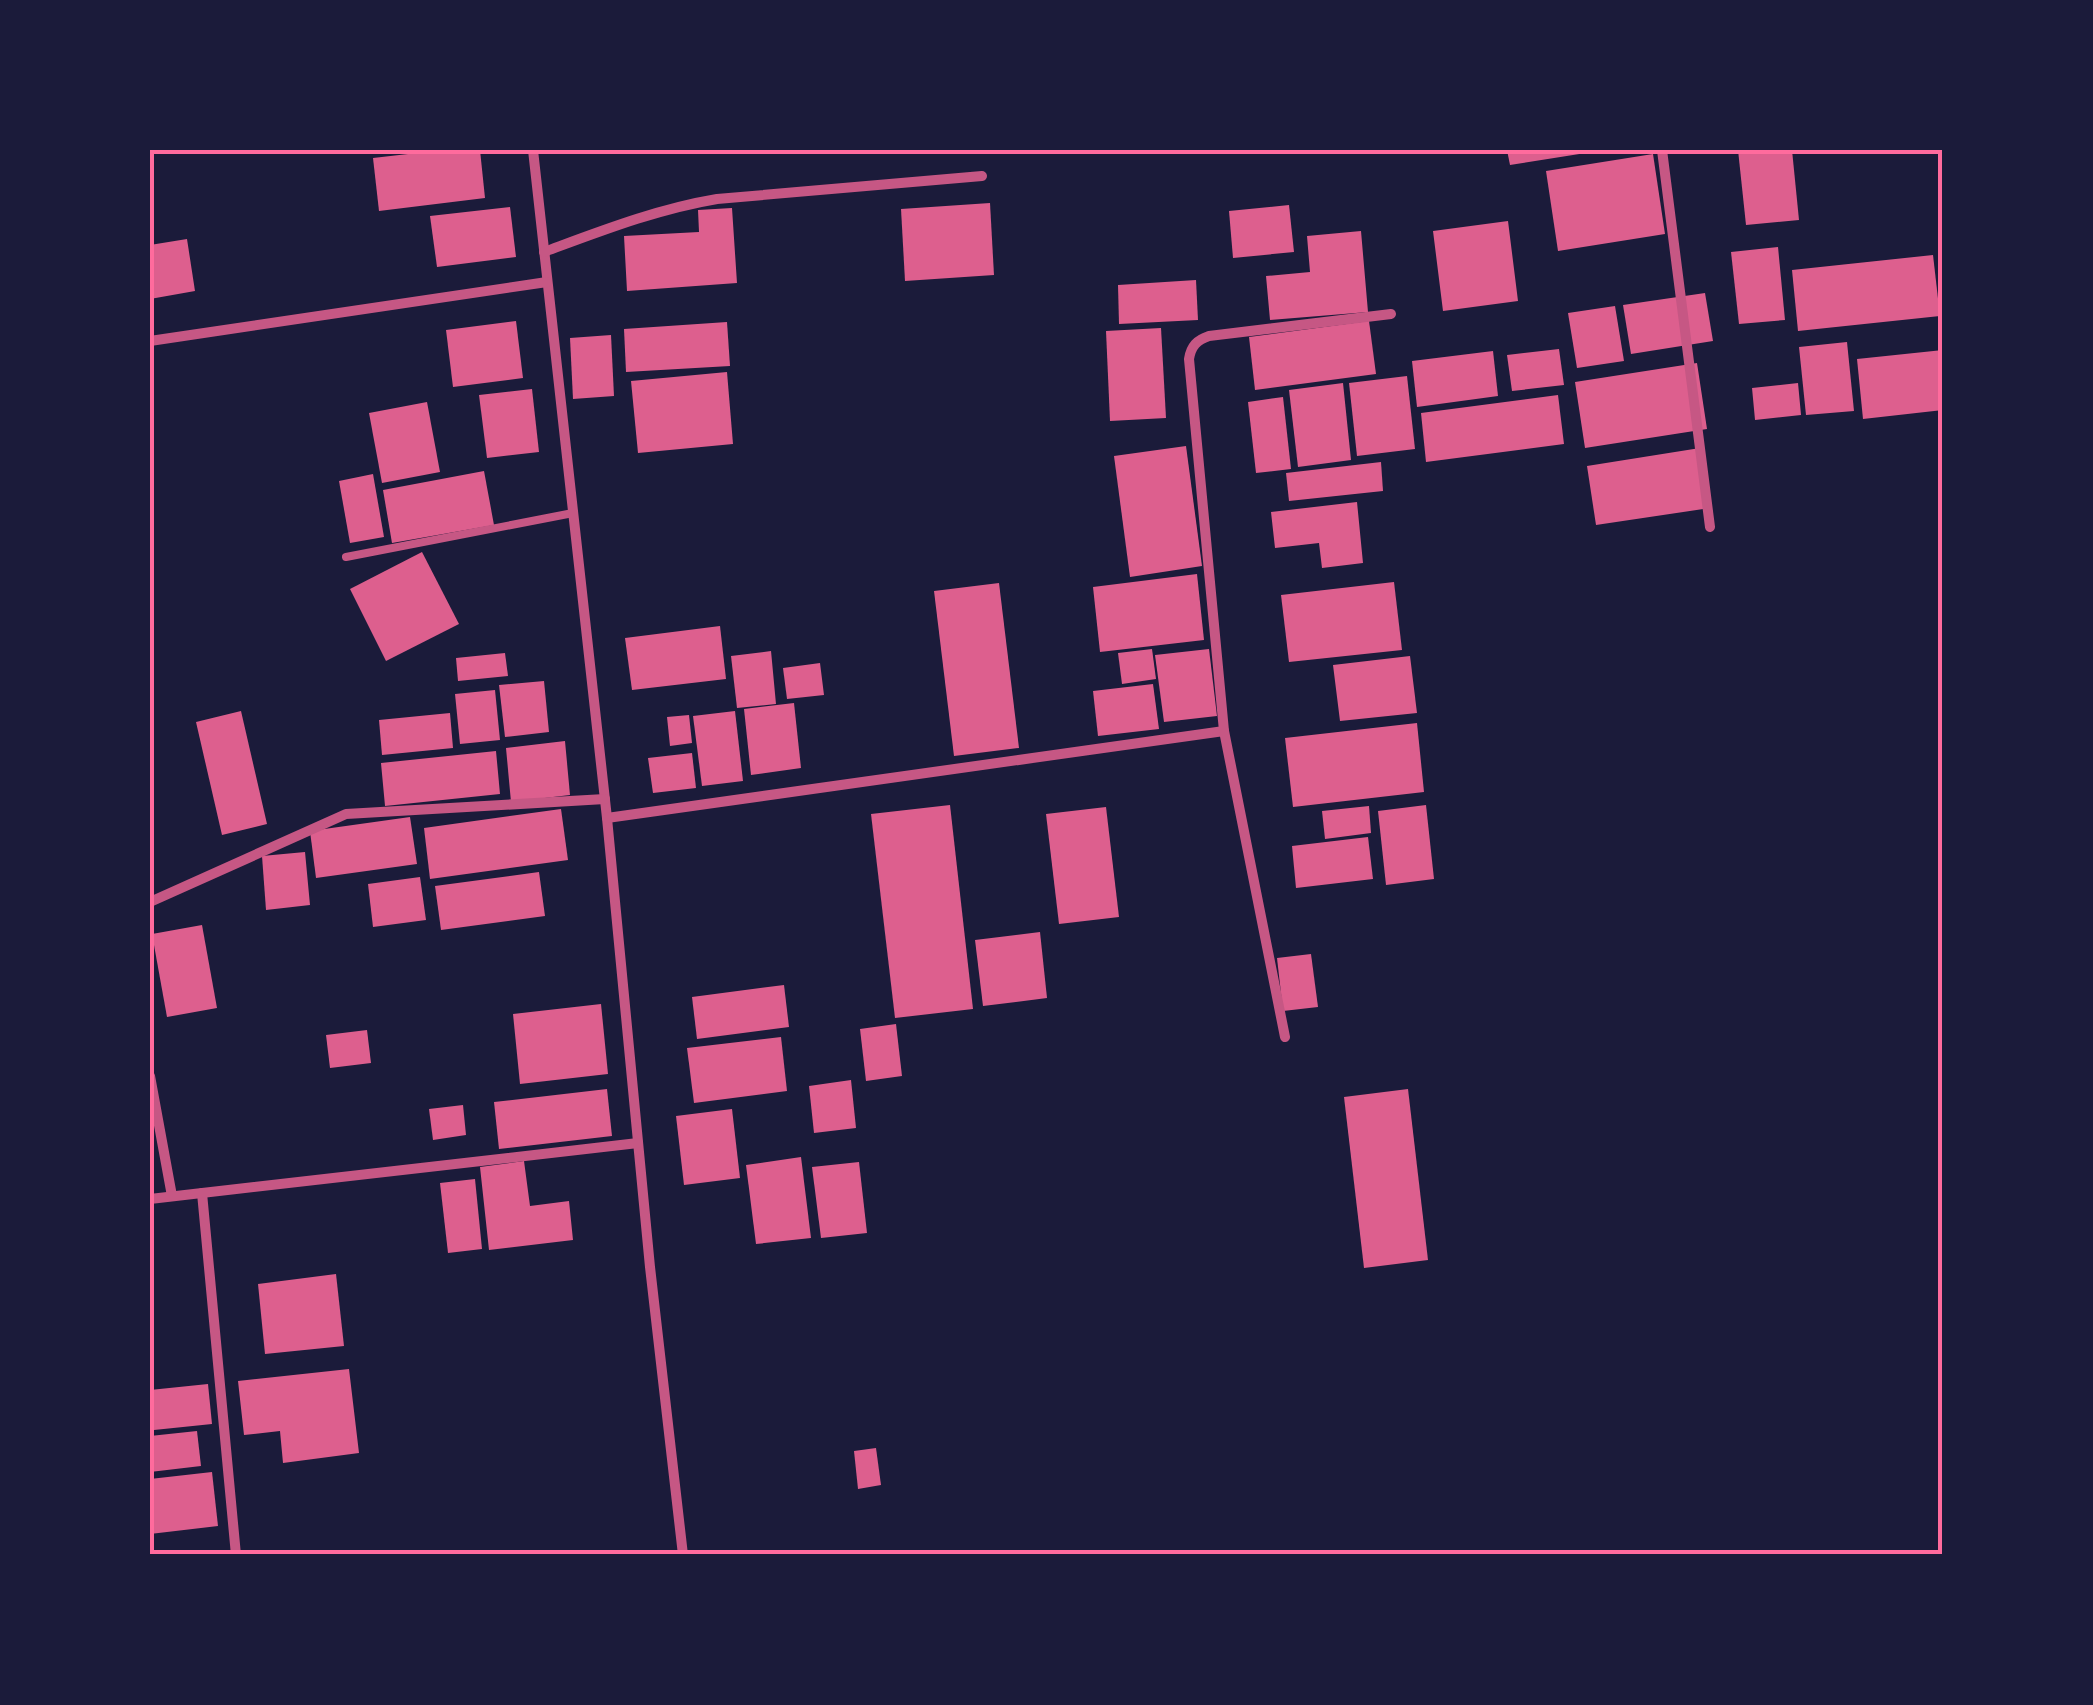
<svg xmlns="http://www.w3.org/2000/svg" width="2093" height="1705" font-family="'Roboto Serif',serif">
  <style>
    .building { fill: #dd5f8e }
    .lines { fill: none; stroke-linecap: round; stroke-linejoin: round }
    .service { stroke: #c65784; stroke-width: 8 }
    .minor { stroke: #c65784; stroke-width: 10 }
    .neatline { fill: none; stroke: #ff6b9d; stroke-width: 4 }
  </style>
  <rect width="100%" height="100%" fill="#1b1b3a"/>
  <g class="building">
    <path d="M 443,150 L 480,150 L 485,198 L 379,211 L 373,158 Z"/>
    <path d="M 1507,150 L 1592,150 L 1592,152 L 1510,165 Z"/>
    <path d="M 1738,150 L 1792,150 L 1799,220 L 1746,225 Z"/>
    <path d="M 1653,154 L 1665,234 L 1558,251 L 1546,171 Z"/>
    <path d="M 990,203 L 994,275 L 905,281 L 901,209 Z"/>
    <path d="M 1289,205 L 1294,252 L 1233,258 L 1229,211 Z"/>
    <path d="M 510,207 L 516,257 L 437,267 L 430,216 Z"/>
    <path d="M 732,208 L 737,283 L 627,291 L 624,236 L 699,232 L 698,210 Z"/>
    <path d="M 1508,221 L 1518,301 L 1443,311 L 1433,231 Z"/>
    <path d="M 1361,231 L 1368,312 L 1270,320 L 1266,276 L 1310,272 L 1307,236 Z"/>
    <path d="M 187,239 L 195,291 L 150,299 L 150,245 Z"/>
    <path d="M 1778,247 L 1785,320 L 1739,324 L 1731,252 Z"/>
    <path d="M 1933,255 L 1940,316 L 1798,331 L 1792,270 Z"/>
    <path d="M 1196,280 L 1198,320 L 1119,324 L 1118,285 Z"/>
    <path d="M 1705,293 L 1713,341 L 1631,354 L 1623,305 Z"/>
    <path d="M 1615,306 L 1624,361 L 1577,368 L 1568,313 Z"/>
    <path d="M 516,321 L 523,378 L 453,387 L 446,330 Z"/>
    <path d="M 1369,321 L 1376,374 L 1255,390 L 1249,337 Z"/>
    <path d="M 727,322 L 730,366 L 626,372 L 624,329 Z"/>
    <path d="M 1161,328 L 1166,418 L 1110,421 L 1106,331 Z"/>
    <path d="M 611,335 L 614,396 L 573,399 L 570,338 Z"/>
    <path d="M 1847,342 L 1854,411 L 1806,415 L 1799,347 Z"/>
    <path d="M 1559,349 L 1564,385 L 1512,391 L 1507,355 Z"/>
    <path d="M 1943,350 L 1943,410 L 1863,419 L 1857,359 Z"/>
    <path d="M 1493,351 L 1498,396 L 1417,407 L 1412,361 Z"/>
    <path d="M 1697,363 L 1707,429 L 1585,448 L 1575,382 Z"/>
    <path d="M 727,372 L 733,444 L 638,453 L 631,381 Z"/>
    <path d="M 1407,376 L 1415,449 L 1357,456 L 1349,383 Z"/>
    <path d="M 1343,383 L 1351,460 L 1298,467 L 1289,390 Z"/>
    <path d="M 1798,383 L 1801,415 L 1755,420 L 1752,388 Z"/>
    <path d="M 532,389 L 539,452 L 487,458 L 479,395 Z"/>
    <path d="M 1558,395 L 1564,444 L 1426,462 L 1421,413 Z"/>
    <path d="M 1283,397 L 1291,469 L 1256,473 L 1248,402 Z"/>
    <path d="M 427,402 L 440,472 L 382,483 L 369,413 Z"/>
    <path d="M 1186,446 L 1202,566 L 1130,577 L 1114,456 Z"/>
    <path d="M 1700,448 L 1710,508 L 1596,525 L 1587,466 Z"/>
    <path d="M 1381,462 L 1383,491 L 1289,501 L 1286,473 Z"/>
    <path d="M 484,471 L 494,525 L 392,543 L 383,490 Z"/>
    <path d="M 373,474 L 384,537 L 350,543 L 339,481 Z"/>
    <path d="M 1357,502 L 1363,563 L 1322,568 L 1319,543 L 1275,548 L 1271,512 Z"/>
    <path d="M 422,552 L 459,624 L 386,661 L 350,589 Z"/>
    <path d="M 1197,574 L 1204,640 L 1100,652 L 1093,587 Z"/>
    <path d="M 1394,582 L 1402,650 L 1289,662 L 1281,595 Z"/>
    <path d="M 999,583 L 1019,748 L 954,756 L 934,591 Z"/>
    <path d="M 720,626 L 726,679 L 632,690 L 625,638 Z"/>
    <path d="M 1152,649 L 1156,679 L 1122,684 L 1118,653 Z"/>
    <path d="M 1209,649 L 1217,716 L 1164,722 L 1155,655 Z"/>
    <path d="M 771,651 L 776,704 L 737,708 L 731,656 Z"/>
    <path d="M 505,653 L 508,676 L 458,681 L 456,658 Z"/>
    <path d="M 1410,656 L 1417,713 L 1340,721 L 1333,665 Z"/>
    <path d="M 820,663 L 824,695 L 787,699 L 783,668 Z"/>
    <path d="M 544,681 L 549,732 L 505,737 L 499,685 Z"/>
    <path d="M 1153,684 L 1159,729 L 1098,736 L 1093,691 Z"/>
    <path d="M 495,690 L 500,740 L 460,744 L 455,694 Z"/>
    <path d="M 794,703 L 801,768 L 751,775 L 744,709 Z"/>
    <path d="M 241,711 L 267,824 L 222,835 L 196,722 Z"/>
    <path d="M 735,711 L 743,781 L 702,786 L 693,716 Z"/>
    <path d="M 450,713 L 453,748 L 382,755 L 379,720 Z"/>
    <path d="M 689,715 L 692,743 L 670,746 L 667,717 Z"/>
    <path d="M 1417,723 L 1424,792 L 1293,807 L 1285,738 Z"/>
    <path d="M 565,741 L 570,795 L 511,802 L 506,748 Z"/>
    <path d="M 496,751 L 500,794 L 385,806 L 381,763 Z"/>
    <path d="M 692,753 L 696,788 L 653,793 L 648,758 Z"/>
    <path d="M 950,805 L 973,1009 L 895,1018 L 871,814 Z"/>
    <path d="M 1426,805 L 1434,879 L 1386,885 L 1378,811 Z"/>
    <path d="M 1369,806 L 1371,833 L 1325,839 L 1322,811 Z"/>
    <path d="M 1106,807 L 1119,917 L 1059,924 L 1046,814 Z"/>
    <path d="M 561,809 L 568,860 L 430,879 L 424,828 Z"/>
    <path d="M 410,817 L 417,864 L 316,878 L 310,831 Z"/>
    <path d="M 1368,837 L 1373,879 L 1296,888 L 1292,846 Z"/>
    <path d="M 305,852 L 310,905 L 266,910 L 262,856 Z"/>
    <path d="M 539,872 L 545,916 L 441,930 L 435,886 Z"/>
    <path d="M 420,877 L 426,920 L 373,927 L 368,884 Z"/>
    <path d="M 202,925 L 217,1008 L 167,1017 L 152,934 Z"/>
    <path d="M 1040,932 L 1047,998 L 983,1006 L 975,940 Z"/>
    <path d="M 1311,954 L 1318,1007 L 1283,1011 L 1277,958 Z"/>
    <path d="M 784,985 L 789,1027 L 697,1039 L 692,997 Z"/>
    <path d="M 601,1004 L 608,1074 L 520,1084 L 513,1014 Z"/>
    <path d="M 896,1024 L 902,1076 L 866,1081 L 860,1029 Z"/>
    <path d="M 367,1030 L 371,1063 L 330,1068 L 326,1035 Z"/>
    <path d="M 781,1037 L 787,1091 L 694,1103 L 687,1048 Z"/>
    <path d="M 851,1080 L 856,1128 L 814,1133 L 809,1086 Z"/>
    <path d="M 607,1089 L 612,1136 L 499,1149 L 494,1102 Z"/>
    <path d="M 1408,1089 L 1428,1260 L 1364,1268 L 1344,1097 Z"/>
    <path d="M 463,1105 L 466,1135 L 433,1140 L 429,1109 Z"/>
    <path d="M 732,1109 L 740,1178 L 684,1185 L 676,1116 Z"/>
    <path d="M 801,1157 L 811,1238 L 756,1244 L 746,1165 Z"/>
    <path d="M 524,1161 L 530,1206 L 569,1201 L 573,1240 L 489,1250 L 480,1167 Z"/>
    <path d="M 859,1162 L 867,1233 L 821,1238 L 812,1167 Z"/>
    <path d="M 475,1179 L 482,1249 L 448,1253 L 440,1183 Z"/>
    <path d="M 336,1274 L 344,1346 L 265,1354 L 258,1284 Z"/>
    <path d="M 349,1369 L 359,1453 L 283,1463 L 280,1431 L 244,1435 L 238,1381 Z"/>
    <path d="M 208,1384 L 212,1424 L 154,1430 L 150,1390 Z"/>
    <path d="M 197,1431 L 201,1466 L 150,1472 L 150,1436 Z"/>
    <path d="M 876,1448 L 881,1485 L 858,1489 L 854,1451 Z"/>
    <path d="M 212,1472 L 218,1526 L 150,1534 L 150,1479 Z"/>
  </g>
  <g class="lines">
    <path class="service" d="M 346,557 L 573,513"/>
    <g class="minor">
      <path d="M 533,150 L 607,818 L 650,1267 L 683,1555"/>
      <path d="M 1662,150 L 1710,527"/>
      <path d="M 544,252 C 601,231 657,209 717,199 L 982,176"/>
      <path d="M 150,341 L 547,282"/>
      <path d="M 607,818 L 1224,731"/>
      <path d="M 150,902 L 346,814 L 605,799"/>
      <path d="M 1285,1037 L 1224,731 L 1189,359 C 1191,346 1197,340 1209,336 L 1391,314"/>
      <path d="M 150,1076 L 172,1196"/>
      <path d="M 202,1193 L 236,1555"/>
      <path d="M 150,1199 L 638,1143"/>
    </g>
  </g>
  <rect width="2093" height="1705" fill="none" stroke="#1b1b3a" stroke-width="305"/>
  <rect x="152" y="152" width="1788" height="1400" class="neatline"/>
</svg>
